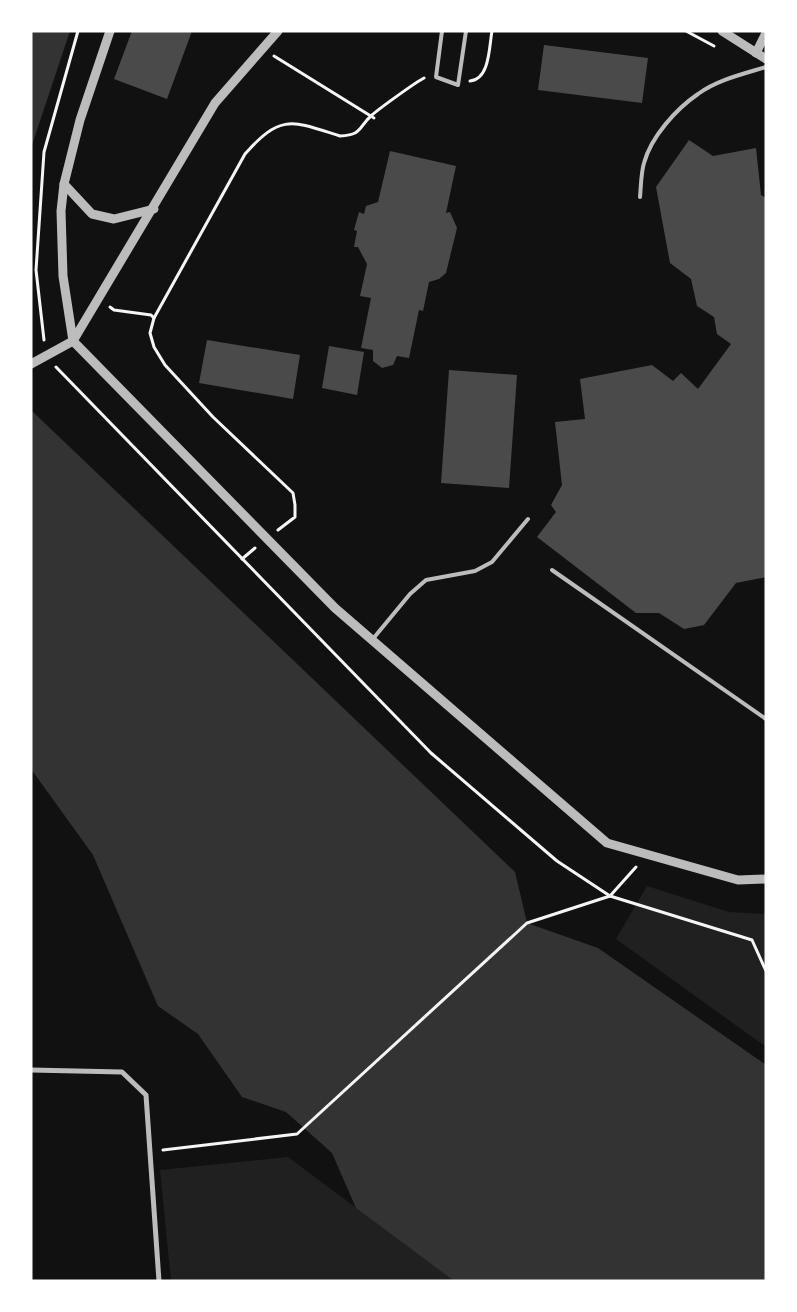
<svg xmlns="http://www.w3.org/2000/svg" width="797" height="1312" font-family="'IBM Plex Serif',serif">
  <style>
    .green { fill: #202020 }
    .water { fill: #333 }
    .building { fill: #4a4a4a }
    .lines { fill: none; stroke-linecap: round; stroke-linejoin: round }
    .path { stroke: #f5f5f5; stroke-width: 3 }
    .service { stroke: #bcbcbc; stroke-width: 4 }
    .minor { stroke: #bcbcbc; stroke-width: 5 }
    .tertiary { stroke: #bcbcbc; stroke-width: 9 }
  </style>
  <rect width="100%" height="100%" fill="#111"/>
  <g class="green">
    <path d="M 647,886 L 729,912 L 766,914 L 766,1047 L 616,939 Z"/>
    <path d="M 288,1157 L 454,1281 L 171,1281 L 160,1170 Z"/>
  </g>
  <g class="water">
    <path d="M 31,31 L 70,31 L 31,148 Z"/>
    <path d="M 31,410 L 515,872 L 527,923 L 598,948 L 766,1065 L 766,1281 L 454,1281 L 356,1208 L 332,1153 L 286,1112 L 242,1097 L 198,1034 L 158,1006 L 93,855 L 31,769 Z"/>
  </g>
  <g class="building">
    <path d="M 132,31 L 192,31 L 167,99 L 114,79 Z"/>
    <path d="M 544,45 L 648,58 L 642,103 L 538,90 Z"/>
    <path d="M 689,140 L 713,156 L 756,148 L 761,195 L 766,198 L 766,577 L 736,583 L 704,625 L 684,629 L 659,613 L 636,613 L 537,537 L 556,512 L 551,505 L 562,485 L 555,422 L 585,419 L 580,379 L 652,365 L 673,381 L 681,373 L 698,389 L 731,344 L 717,334 L 714,317 L 697,306 L 691,279 L 670,263 L 656,187 Z"/>
    <path d="M 390,151 L 456,166 L 446,213 L 450,212 L 457,228 L 446,273 L 439,279 L 429,282 L 423,311 L 419,310 L 409,358 L 397,356 L 393,365 L 382,368 L 373,361 L 373,350 L 361,348 L 371,298 L 360,296 L 367,264 L 358,247 L 354,247 L 357,231 L 354,230 L 359,212 L 364,214 L 366,206 L 378,202 Z"/>
    <path d="M 207,340 L 300,355 L 293,399 L 199,383 Z"/>
    <path d="M 329,346 L 364,352 L 357,395 L 322,388 Z"/>
    <path d="M 449,370 L 517,375 L 509,488 L 441,483 Z"/>
  </g>
  <g class="lines">
    <g class="path">
      <path d="M 686,31 L 714,46"/>
      <path d="M 274,56 L 374,118"/>
      <path d="M 470,81 C 490,79 489,47 492,31"/>
      <path d="M 110,307 L 114,310 L 151,315 L 154,318"/>
      <path d="M 44,340 L 36,270 L 44,152 L 78,31"/>
      <path d="M 56,367 L 431,753 L 557,861 L 610,896 L 636,867"/>
      <path d="M 278,530 L 295,517 L 295,505 L 293,493 L 213,417 L 165,365 L 154,347 L 150,333 L 154,318 L 245,154 C 281,113 293,121 340,136 C 363,135 358,127 372,115 C 380,108 416,82 424,78"/>
      <path d="M 242,559 L 255,548"/>
      <path d="M 163,1150 L 297,1134 L 527,923 L 610,896 L 752,940 L 766,971"/>
    </g>
    <g class="service">
      <path d="M 442,31 L 436,77 L 458,85 L 466,31"/>
      <path d="M 640,197 C 641,186 641,173 644,163 C 651,137 676,109 698,94 C 717,80 743,74 766,67"/>
      <path d="M 552,570 L 766,719"/>
      <path d="M 372,640 L 410,594 L 426,580 L 475,571 L 492,562 L 528,519"/>
    </g>
    <path class="minor" d="M 31,1070 L 122,1072 L 146,1095 L 159,1281"/>
    <g class="tertiary">
      <path d="M 110,31 L 80,120 L 64,184 L 61,211 L 63,276 L 73,341 L 335,608 L 607,843 L 738,880 L 766,879"/>
      <path d="M 722,31 L 766,59"/>
      <path d="M 756,53 L 766,33"/>
      <path d="M 64,184 L 92,214 L 114,219 L 154,209"/>
      <path d="M 31,364 L 73,341 L 215,103 L 278,31"/>
    </g>
  </g>
  <rect width="797" height="1312" fill="none" stroke="#ffffff" stroke-width="65"/>
</svg>
